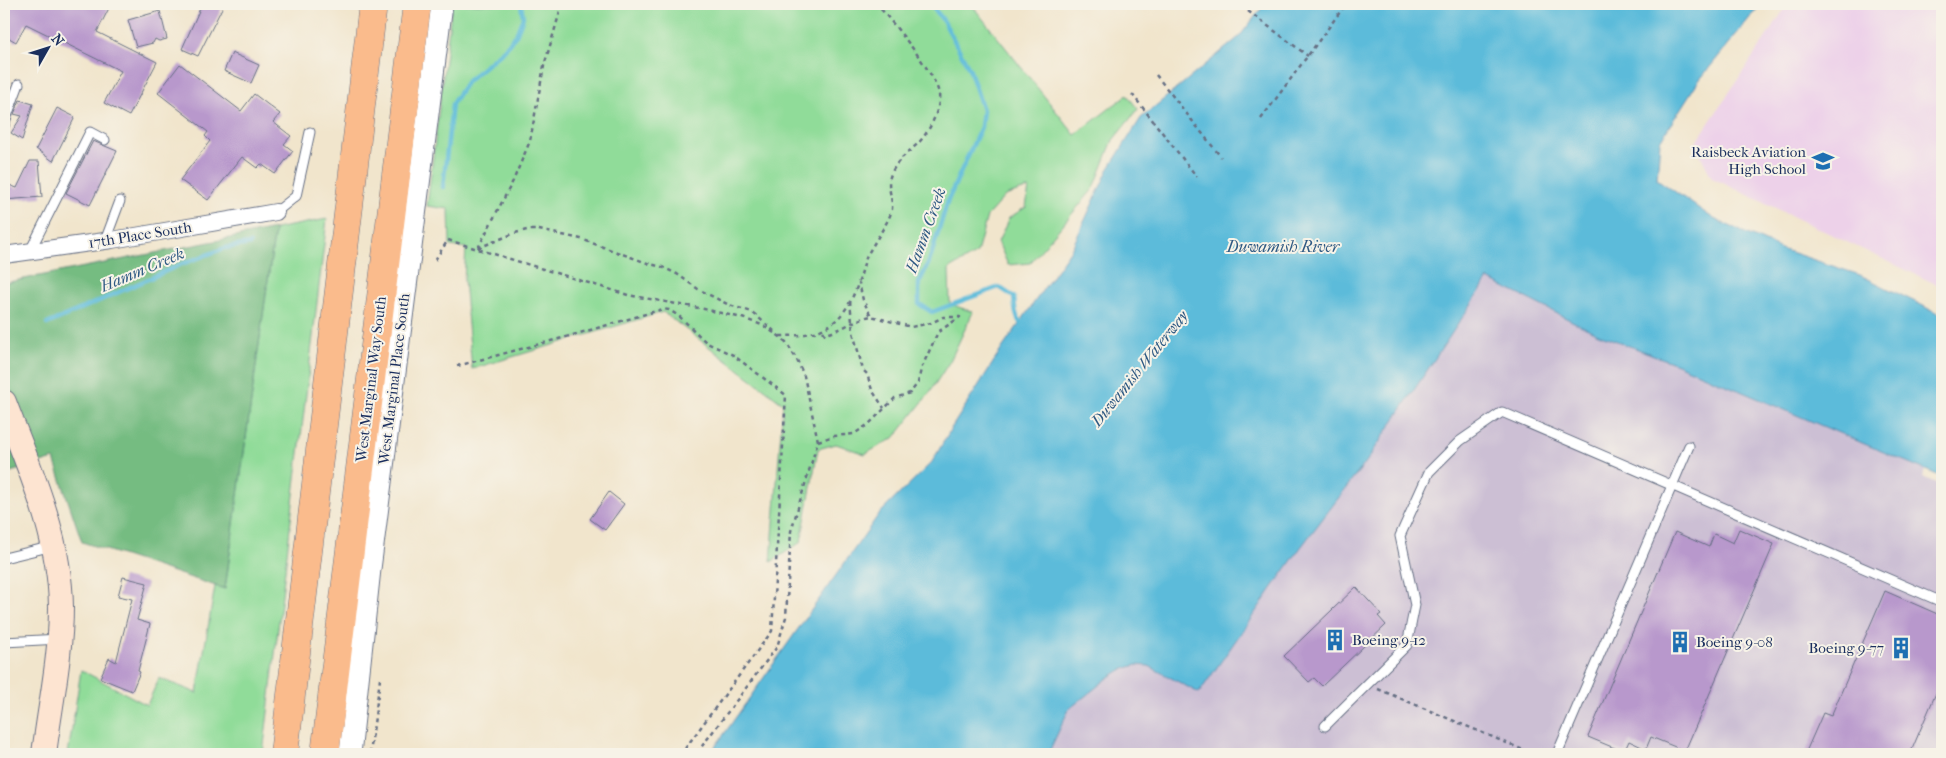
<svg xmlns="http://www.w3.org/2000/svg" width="1946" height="758" font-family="'IM FELL French Canon',serif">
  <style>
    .built { fill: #edd1e9 }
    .industrial { fill: #ccbfd4 }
    .green { fill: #90dc99; stroke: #56867c }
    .forest { fill: #74bc81; stroke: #487670 }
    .water { fill: #5bbbda; stroke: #3b759c }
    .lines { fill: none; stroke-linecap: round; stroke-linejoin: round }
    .stream { stroke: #5bbbda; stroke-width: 4.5 }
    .building { fill: #b898cc }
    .service-casing { stroke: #666f84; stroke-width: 11 }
    .minor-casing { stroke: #666f84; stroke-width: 18 }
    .tertiary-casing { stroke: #666f84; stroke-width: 23 }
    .secondary-casing { stroke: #666f84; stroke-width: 26 }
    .motorway-casing { stroke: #666f84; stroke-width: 29 }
    .path { stroke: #666f84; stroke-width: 2.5; stroke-dasharray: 4 4; stroke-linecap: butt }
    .service { stroke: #fff; stroke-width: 9 }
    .minor { stroke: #fff; stroke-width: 16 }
    .tertiary { stroke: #fff; stroke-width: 21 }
    .secondary { stroke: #fde4d1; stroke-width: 24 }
    .motorway { stroke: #fabb8c; stroke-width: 28 }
    .labels { text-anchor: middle; stroke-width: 4; stroke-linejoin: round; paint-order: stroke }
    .poi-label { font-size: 15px; fill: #1b2f5e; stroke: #f7f3e8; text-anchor: end }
    .street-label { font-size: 15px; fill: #1b2f5e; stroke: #f7f3e8 }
    .water-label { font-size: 16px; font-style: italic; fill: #2e5983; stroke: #f7f3e8 }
  </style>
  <rect width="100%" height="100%" fill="#f7f3e8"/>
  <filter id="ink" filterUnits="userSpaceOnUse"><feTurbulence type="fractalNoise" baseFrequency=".02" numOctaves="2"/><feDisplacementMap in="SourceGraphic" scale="10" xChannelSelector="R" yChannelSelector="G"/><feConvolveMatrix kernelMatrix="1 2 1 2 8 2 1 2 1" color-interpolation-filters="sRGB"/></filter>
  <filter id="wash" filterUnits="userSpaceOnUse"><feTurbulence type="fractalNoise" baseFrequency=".0096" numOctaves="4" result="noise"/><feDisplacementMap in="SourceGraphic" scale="20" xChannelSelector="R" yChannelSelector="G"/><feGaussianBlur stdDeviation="1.12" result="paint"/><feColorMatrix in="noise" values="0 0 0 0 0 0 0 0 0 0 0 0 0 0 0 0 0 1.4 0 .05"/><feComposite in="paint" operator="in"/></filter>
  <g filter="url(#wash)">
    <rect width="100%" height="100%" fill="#f1e5cc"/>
    <path class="built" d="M 1788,4 L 1942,4 L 1942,287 L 1712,178 L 1695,144 Z"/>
    <path class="industrial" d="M 1488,279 L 1596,333 L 1677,364 L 1925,470 L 1923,477 L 1942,486 L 1942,754 L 1048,754 L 1069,709 L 1108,678 L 1121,670 L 1136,665 L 1149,666 L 1199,693 L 1301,547 L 1366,462 Z"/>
    <g class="green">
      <path d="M 452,4 L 971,4 L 1075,135 L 1127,95 L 1138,109 L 1113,140 L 1094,188 L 1030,263 L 1008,265 L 998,242 L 1009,218 L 1026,207 L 1029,188 L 1005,196 L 987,216 L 977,253 L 949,269 L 950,304 L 973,312 L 950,361 L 928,395 L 894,438 L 865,454 L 836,444 L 818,449 L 801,542 L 771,562 L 783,403 L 663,312 L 472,369 L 464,280 L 466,248 L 450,246 L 449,209 L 427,206 Z"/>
      <path d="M 327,219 L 263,754 L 68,754 L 81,670 L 147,705 L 159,678 L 197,693 L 215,586 L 225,589 L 275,229 Z"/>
    </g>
    <path class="forest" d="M 275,229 L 225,589 L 82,542 L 54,459 L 4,474 L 4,283 Z"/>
    <path class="water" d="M 1265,4 L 1761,4 L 1697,83 L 1660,141 L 1657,179 L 1714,219 L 1781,249 L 1860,275 L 1942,315 L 1942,477 L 1677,364 L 1596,333 L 1488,279 L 1366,462 L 1301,547 L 1199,693 L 1149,666 L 1136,665 L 1121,670 L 1108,678 L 1069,709 L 1048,754 L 710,754 L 879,514 L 932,462 L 952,427 L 1003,347 L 1072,248 L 1108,170 L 1141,118 L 1239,37 Z"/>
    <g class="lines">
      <g class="stream">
        <path d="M 930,4 L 943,20 L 969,68 L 983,110 L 981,127 L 948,200 L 929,262 L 919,283 L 919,304 L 932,312 L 999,287 L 1014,297 C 1015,308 1015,319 1024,327"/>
        <path d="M 443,187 L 452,104 L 467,81 L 504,50 L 516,35 L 523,17 L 521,4"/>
        <path d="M 47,324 L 182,264 L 225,248 L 250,244"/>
      </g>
    </g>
    <g id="blocks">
      <g class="building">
        <path d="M 10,4 L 111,4 L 97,32 L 157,62 L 129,116 L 104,103 L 121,71 L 26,24 L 16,42 L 4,35 L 4,15 Z"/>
        <path d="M 202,4 L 224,4 L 198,56 L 182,49 Z"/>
        <path d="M 160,11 L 167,39 L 159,41 L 155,39 L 153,43 L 136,47 L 128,20 Z"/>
        <path d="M 232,53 L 259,65 L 251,83 L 224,71 Z"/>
        <path d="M 180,64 L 241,111 L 254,94 L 280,114 L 273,122 L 291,136 L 284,144 L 293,151 L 275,174 L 261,164 L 257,168 L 242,157 L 208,200 L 180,180 L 210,141 L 205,136 L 208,132 L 158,93 Z"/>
        <path d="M 20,100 L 33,104 L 22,140 L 11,133 L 22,116 L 14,114 Z"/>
        <path d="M 57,108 L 75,117 L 53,161 L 36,149 Z"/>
        <path d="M 93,141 L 117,151 L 90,205 L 66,193 Z"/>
        <path d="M 30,161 L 39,161 L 42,197 L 4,200 L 4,183 L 17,188 Z"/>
        <path d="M 609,492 L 624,504 L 605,530 L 590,519 Z"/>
        <path d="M 1739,529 L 1774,544 L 1685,751 L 1651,737 L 1646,749 L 1629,741 L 1624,752 L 1588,737 L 1675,532 L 1709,547 L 1714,534 L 1733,543 Z"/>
        <path d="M 123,577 L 147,583 L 137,620 L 150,624 L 138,671 L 140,672 L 132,691 L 100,678 L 109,658 L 116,662 L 132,599 L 118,596 Z"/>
        <path d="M 1356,587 L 1381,614 L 1378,616 L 1386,625 L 1322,686 L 1314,678 L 1309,682 L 1284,656 Z"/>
        <path d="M 1885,591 L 1942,616 L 1942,679 L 1910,754 L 1805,754 L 1823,713 L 1831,716 Z"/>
      </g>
    </g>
  </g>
  <g filter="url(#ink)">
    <use href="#blocks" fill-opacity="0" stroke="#666f84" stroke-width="1"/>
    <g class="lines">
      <g class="service-casing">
        <g id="service">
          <path d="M 4,115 L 7,116 L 19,84"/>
          <path d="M 4,126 L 7,116"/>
          <path d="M 276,212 L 296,196 L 310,132"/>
          <path d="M 105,241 L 120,201"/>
          <path d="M 30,251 L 90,132 L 105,140"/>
          <path d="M 4,558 L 53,546"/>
          <path d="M 4,642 L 60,639"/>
          <path d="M 1325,726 L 1407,645 L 1415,605 L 1400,536 L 1429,472 L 1460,441 L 1502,412 L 1942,602"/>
          <path d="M 1557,754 L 1689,446"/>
        </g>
      </g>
      <g class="minor-casing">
        <path id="minor" d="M 4,255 L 112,240 L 276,212"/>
      </g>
      <g class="tertiary-casing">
        <path id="tertiary" d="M 350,754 L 370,569 L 442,4"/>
      </g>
      <g class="secondary-casing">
        <path id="secondary" d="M 4,402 C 29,468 60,534 61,607 C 61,656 50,706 44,754"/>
      </g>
      <g class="motorway-casing">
        <g id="motorway">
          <path d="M 284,754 L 373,4"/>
          <path d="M 325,754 L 417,4"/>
        </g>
      </g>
      <g class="path">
        <path d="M 1248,11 L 1308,56"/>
        <path d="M 1156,75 L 1221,157"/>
        <path d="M 1132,94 L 1197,177"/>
        <path d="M 1261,119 L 1346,4"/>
        <path d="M 478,248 L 515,233 L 527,230 L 539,230 L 581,239 L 650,264 L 662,267 L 677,274 L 698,289 L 729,305 L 752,312 L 774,331"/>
        <path d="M 478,248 L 513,181 L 530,141 L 544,66 L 559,15 L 561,4"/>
        <path d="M 435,260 L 448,240 L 628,295 L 704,309 L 742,318 L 762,325 L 779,336 L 786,342 L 797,360 L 804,376 L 818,441 L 791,531 L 786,617 L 777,647 L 696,754"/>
        <path d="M 850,301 L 853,332 L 863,370 L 867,374 L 872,390 L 884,408"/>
        <path d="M 823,331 L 825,334 C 841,331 854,319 871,316"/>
        <path d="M 780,336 C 824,336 844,324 859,281 C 862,273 863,264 867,256 C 872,245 891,219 892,209 C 893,196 885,185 892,172 C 897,161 905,155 914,147 C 927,137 941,110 939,94 C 936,73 892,23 877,4"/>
        <path d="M 457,366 L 566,337 L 663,309 L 669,310 L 679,316 L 707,343 L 733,355 L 786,395 L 772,631 L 681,754"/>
        <path d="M 818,441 L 834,436 L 854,434 L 869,424 L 895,398 L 910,393 L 918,383 L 921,369 L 938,332 L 960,317 L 943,317 L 931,323 L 911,327 L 871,316 L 863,300 L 859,283"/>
        <path d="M 1378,689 L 1533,754"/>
        <path d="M 370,754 L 380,679"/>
      </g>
      <use href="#service" class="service"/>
      <use href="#minor" class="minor"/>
      <use href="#tertiary" class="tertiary"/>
      <use href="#secondary" class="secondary"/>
      <use href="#motorway" class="motorway"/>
    </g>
  </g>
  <defs>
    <g id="school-bare" transform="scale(1.725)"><path d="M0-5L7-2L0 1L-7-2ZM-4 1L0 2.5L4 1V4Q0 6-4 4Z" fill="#1f6fb2" stroke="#f7f3e8" stroke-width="2.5" paint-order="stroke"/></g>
    <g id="building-bare" transform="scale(1.725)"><path d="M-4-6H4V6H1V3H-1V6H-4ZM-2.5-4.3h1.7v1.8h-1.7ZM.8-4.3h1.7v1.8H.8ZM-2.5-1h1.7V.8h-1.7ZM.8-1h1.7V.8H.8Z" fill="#1f6fb2" stroke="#f7f3e8" stroke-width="2.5" paint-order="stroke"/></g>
  </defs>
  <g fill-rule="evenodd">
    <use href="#school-bare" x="1823" y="161"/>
    <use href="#building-bare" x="1335" y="640"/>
    <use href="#building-bare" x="1680" y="642"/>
    <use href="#building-bare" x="1901" y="648"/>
  </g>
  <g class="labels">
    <g class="poi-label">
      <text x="1806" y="157">Raisbeck Aviation<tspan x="1806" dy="17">High School</tspan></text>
      <text x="1352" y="645" text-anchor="start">Boeing 9-12</text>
      <text x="1696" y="647" text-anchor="start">Boeing 9-08</text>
      <text x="1884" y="653">Boeing 9-77</text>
    </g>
    <g class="street-label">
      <text transform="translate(140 235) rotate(-9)" y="5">17th Place South</text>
      <text transform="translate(371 379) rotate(-83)" y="5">West Marginal Way South</text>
      <text transform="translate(394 379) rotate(-83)" y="5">West Marginal Place South</text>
    </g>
    <g class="water-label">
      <text transform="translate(925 230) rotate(-70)" y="6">Hamm Creek</text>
      <text x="1283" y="252">Duwamish River</text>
      <text transform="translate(142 269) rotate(-23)" y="6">Hamm Creek</text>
      <text transform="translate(1139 368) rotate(-51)" y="6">Duwamish Waterway</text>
    </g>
  </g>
  <rect width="1946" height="758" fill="none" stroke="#f7f3e8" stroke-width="20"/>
  <g transform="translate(48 48) rotate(51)" stroke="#f7f3e8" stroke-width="4" paint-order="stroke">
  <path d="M0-4L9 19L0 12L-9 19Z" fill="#1b2f5e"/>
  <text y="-8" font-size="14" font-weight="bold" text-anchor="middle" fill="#1b2f5e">N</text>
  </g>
</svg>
